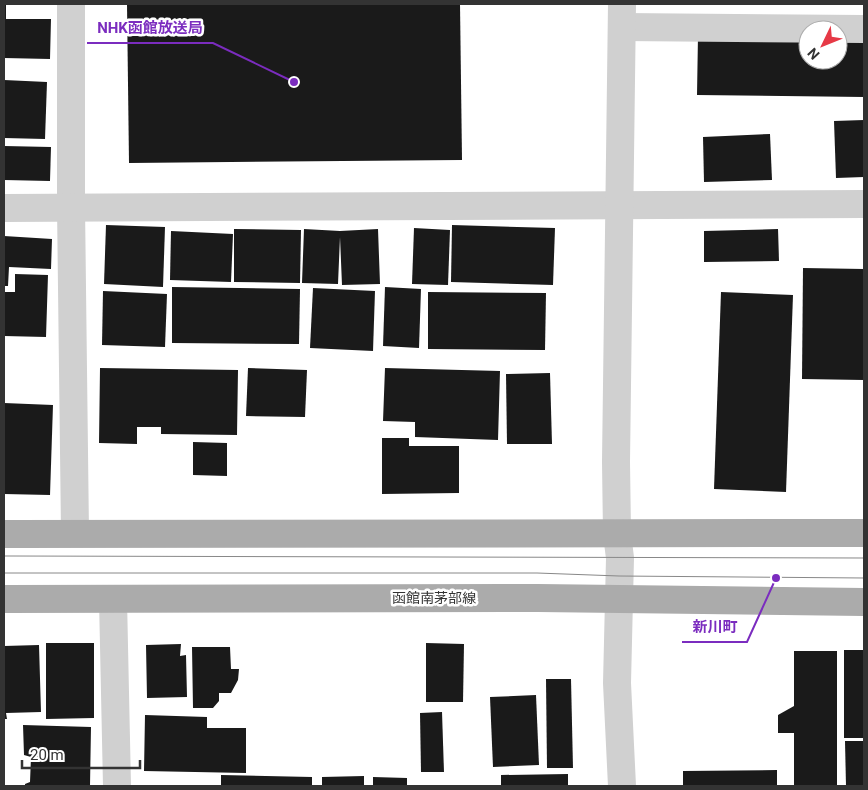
<svg xmlns="http://www.w3.org/2000/svg" width="868" height="790" font-family="Roboto,'Noto Sans JP',sans-serif">
  <style>
    .building { fill: #1a1a1a }
    .lines { fill: none; stroke-linecap: round; stroke-linejoin: round }
    .minor { stroke: #d0d0d0; stroke-width: 28 }
    .major { stroke: #ababab; stroke-width: 28 }
    .tram { stroke: #888; stroke-width: 1 }
    .labels { text-anchor: middle; stroke-width: 5; stroke-linejoin: round; paint-order: stroke }
    .street-label { font-size: 14px; fill: #333; stroke: #fff }
    .leader { fill: none; stroke: #7b2cbf; stroke-width: 2 }
    .callout-dot { fill: #7b2cbf; stroke: #fff; stroke-width: 2 }
    .callout-label { font-size: 15px; text-anchor: middle; font-weight: bold; fill: #7b2cbf; stroke: #fff; stroke-width: 5; stroke-linejoin: round; paint-order: stroke }
  </style>
  <rect width="100%" height="100%" fill="#fff"/>
  <g class="building">
    <path d="M 4,4 L 6,4 L 6,19 L 51,19 L 50,59 L 4,58 Z"/>
    <path d="M 127,4 L 460,4 L 462,160 L 129,163 Z"/>
    <path d="M 698,35 L 808,37 L 808,60 L 838,60 L 838,37 L 864,38 L 864,97 L 697,95 Z"/>
    <path d="M 4,80 L 47,82 L 45,139 L 4,138 Z"/>
    <path d="M 864,120 L 864,177 L 836,178 L 834,121 Z"/>
    <path d="M 770,134 L 772,180 L 704,182 L 703,137 Z"/>
    <path d="M 4,146 L 51,147 L 50,181 L 4,180 Z"/>
    <path d="M 106,225 L 165,227 L 163,287 L 104,284 Z"/>
    <path d="M 452,225 L 555,228 L 553,285 L 451,282 Z"/>
    <path d="M 414,228 L 450,230 L 448,285 L 412,284 Z"/>
    <path d="M 234,229 L 301,230 L 300,283 L 234,282 Z"/>
    <path d="M 304,229 L 340,231 L 378,229 L 380,284 L 342,285 L 340,237 L 338,284 L 302,283 Z"/>
    <path d="M 778,229 L 779,261 L 704,262 L 704,231 Z"/>
    <path d="M 171,231 L 233,234 L 231,282 L 170,280 Z"/>
    <path d="M 4,236 L 52,239 L 51,269 L 9,267 L 8,286 L 4,286 Z"/>
    <path d="M 803,268 L 864,269 L 864,380 L 802,379 Z"/>
    <path d="M 15,274 L 48,275 L 46,337 L 4,336 L 4,292 L 15,292 Z"/>
    <path d="M 172,287 L 300,289 L 299,344 L 172,343 Z"/>
    <path d="M 385,287 L 421,289 L 419,348 L 383,346 Z"/>
    <path d="M 313,288 L 375,291 L 373,351 L 310,348 Z"/>
    <path d="M 103,291 L 167,294 L 165,347 L 102,345 Z"/>
    <path d="M 428,292 L 546,293 L 545,350 L 428,349 Z"/>
    <path d="M 721,292 L 793,295 L 786,492 L 714,489 Z"/>
    <path d="M 100,368 L 238,370 L 237,435 L 161,434 L 161,427 L 137,427 L 137,444 L 99,443 Z"/>
    <path d="M 248,368 L 307,370 L 305,417 L 246,416 Z"/>
    <path d="M 385,368 L 500,371 L 498,440 L 415,437 L 415,422 L 383,421 Z"/>
    <path d="M 550,373 L 552,444 L 507,444 L 506,374 Z"/>
    <path d="M 4,403 L 53,405 L 50,495 L 4,494 Z"/>
    <path d="M 382,438 L 409,438 L 409,446 L 459,446 L 459,493 L 382,494 Z"/>
    <path d="M 193,442 L 227,443 L 227,476 L 193,475 Z"/>
    <path d="M 46,643 L 94,643 L 94,718 L 46,719 Z"/>
    <path d="M 426,643 L 464,644 L 463,702 L 426,702 Z"/>
    <path d="M 181,644 L 180,656 L 186,655 L 187,697 L 147,698 L 146,645 Z"/>
    <path d="M 39,645 L 41,712 L 6,713 L 7,719 L 4,719 L 4,646 Z"/>
    <path d="M 192,647 L 230,647 L 231,669 L 239,669 L 238,680 L 231,693 L 219,693 L 219,701 L 213,708 L 193,708 Z"/>
    <rect x="844" y="650" width="20" height="88"/>
    <path d="M 794,651 L 837,651 L 837,786 L 794,786 L 794,733 L 778,733 L 778,715 L 794,706 Z"/>
    <path d="M 546,679 L 571,679 L 573,768 L 547,768 Z"/>
    <path d="M 536,695 L 539,765 L 493,767 L 490,697 Z"/>
    <path d="M 442,712 L 444,772 L 421,772 L 420,713 Z"/>
    <path d="M 145,715 L 207,717 L 207,728 L 246,728 L 246,773 L 144,771 Z"/>
    <path d="M 23,725 L 91,727 L 90,786 L 25,786 L 25,784 L 30,782 L 31,757 L 24,755 Z"/>
    <path d="M 845,741 L 864,741 L 864,786 L 846,786 Z"/>
    <path d="M 777,770 L 777,786 L 683,786 L 683,771 Z"/>
    <path d="M 568,774 L 568,786 L 501,786 L 501,775 Z"/>
    <path d="M 221,775 L 312,777 L 312,786 L 221,786 Z"/>
    <path d="M 364,776 L 364,786 L 322,786 L 322,777 Z"/>
    <path d="M 373,777 L 407,778 L 407,786 L 373,786 Z"/>
  </g>
  <g class="lines">
    <g class="minor">
      <path d="M 71,4 L 71,206 L 75,533"/>
      <path d="M 622,27 L 864,29"/>
      <path d="M 4,208 L 864,204"/>
      <path d="M 113,599 L 117,786"/>
      <path d="M 622,786 L 617,683 L 620,558 L 617,534 L 616,462 L 622,4"/>
    </g>
    <g class="major">
      <path d="M 4,534 L 864,533"/>
      <path d="M 4,599 L 538,598 L 864,602"/>
    </g>
    <g class="tram">
      <path d="M 4,556 L 864,558"/>
      <path d="M 4,573 L 537,573 L 619,576 L 864,578"/>
    </g>
  </g>
  <g class="labels">
    <g class="street-label">
      <text x="434" y="603">函館南茅部線</text>
    </g>
  </g>
  <path class="leader" d="M294 82L213 43H87M776 578L747 642H682"/>
  <g class="callout-dot">
    <circle cx="294" cy="82" r="5"/>
    <circle cx="776" cy="578" r="5"/>
  </g>
  <g class="callout-label">
    <text x="150" y="33">NHK函館放送局</text>
    <text x="715" y="632">新川町</text>
  </g>
  <rect width="868" height="790" fill="none" stroke="#333333" stroke-width="10"/>
  <g transform="translate(823 45) rotate(227)"><circle r="24" fill="#ffffff" stroke="#adadad"/>
  <path d="M0-4L9 19L0 12L-9 19Z" fill="#e63946"/>
  <text y="-8" font-size="14" font-weight="bold" text-anchor="middle" fill="#333333">N</text>
  </g>
  <path d="M22 760v8h118v-8" fill="none" stroke="#333333" stroke-width="2.5"/>
  <text x="30" y="760" font-size="15" fill="#333333" stroke="#ffffff" stroke-width="4" paint-order="stroke">20 m</text>
</svg>
